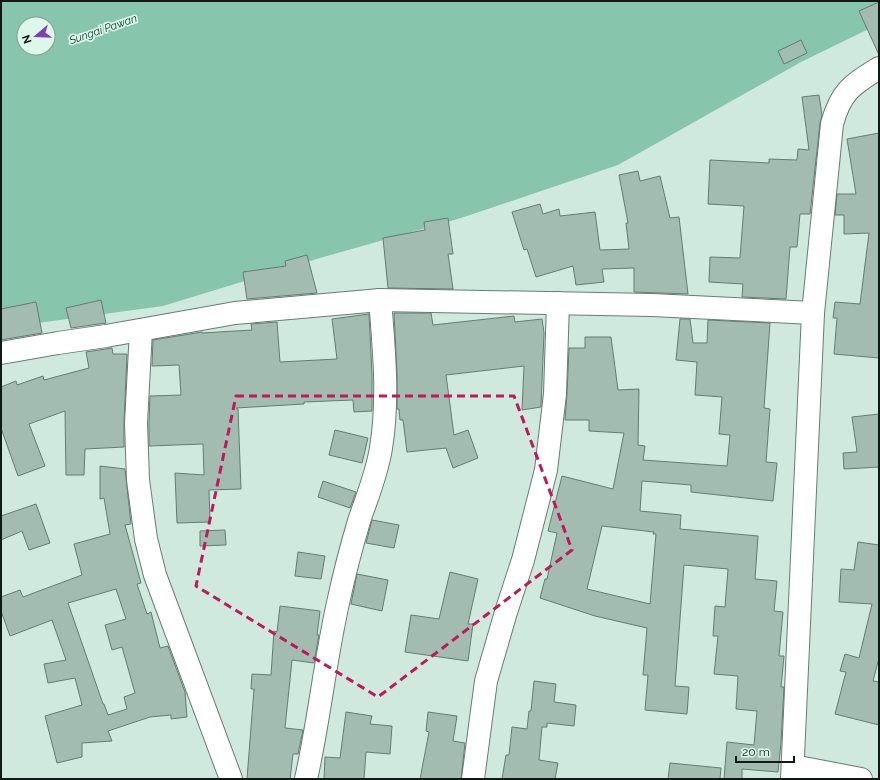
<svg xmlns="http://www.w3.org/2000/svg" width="880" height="780" font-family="Raleway,sans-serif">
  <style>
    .water { fill: #87c5ad; fill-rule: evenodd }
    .building { fill: #a3bcb1; stroke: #647b71; fill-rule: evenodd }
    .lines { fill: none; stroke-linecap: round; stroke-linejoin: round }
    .minor-casing { stroke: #667d73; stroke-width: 24 }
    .minor { stroke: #fff; stroke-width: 22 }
    .marked { fill: none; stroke: #c2185b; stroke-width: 3; stroke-dasharray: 8 5; stroke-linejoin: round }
    .labels { text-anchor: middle; stroke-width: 3.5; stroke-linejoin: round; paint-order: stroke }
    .water-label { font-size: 11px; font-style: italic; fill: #023b2b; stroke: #ddf7eb }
  </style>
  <rect width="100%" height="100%" fill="#d0e9de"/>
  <path class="water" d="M 1,1 L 879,1 L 879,24 L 801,62 L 618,165 L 461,218 L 320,258 L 163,306 L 1,328 ZM 24,24 L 48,24 L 48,48 L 24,48 Z"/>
  <g class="building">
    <path d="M 879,2 L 879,55 L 859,11 Z"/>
    <path d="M 801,40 L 807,53 L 784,64 L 778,51 Z"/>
    <path d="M 819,95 L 822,115 L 820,123 L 810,214 L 800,214 L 797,247 L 790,247 L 786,299 L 742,297 L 743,284 L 709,282 L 710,257 L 740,258 L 744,206 L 708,204 L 710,160 L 769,163 L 769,159 L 797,160 L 798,149 L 809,150 L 802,97 Z"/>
    <path d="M 879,133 L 879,358 L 834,354 L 837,318 L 833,318 L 835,302 L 860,304 L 869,233 L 844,234 L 844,215 L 835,215 L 837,194 L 856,194 L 847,139 Z"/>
    <path d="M 638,171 L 640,181 L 660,176 L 670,218 L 679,217 L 688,294 L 634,292 L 634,268 L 602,269 L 604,282 L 576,285 L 573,266 L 536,277 L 527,249 L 524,250 L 512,212 L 540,204 L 543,214 L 559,209 L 560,216 L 595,212 L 600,250 L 629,249 L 626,223 L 628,223 L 619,175 Z"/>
    <path d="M 448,218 L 453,254 L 448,254 L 453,289 L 388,288 L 383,238 L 425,230 L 424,222 Z"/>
    <path d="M 307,255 L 317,293 L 247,299 L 243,272 L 286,266 L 285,261 Z"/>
    <path d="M 101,300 L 106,323 L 71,328 L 66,308 Z"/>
    <path d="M 36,302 L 42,333 L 1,340 L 1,309 Z"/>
    <path d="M 394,313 L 431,313 L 433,325 L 514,316 L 515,322 L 542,319 L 544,333 L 541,407 L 522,410 L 524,366 L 446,375 L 454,435 L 468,430 L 478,458 L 453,468 L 446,448 L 407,452 L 403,420 L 400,420 L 399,409 L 397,409 L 397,373 Z"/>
    <path d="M 369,314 L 372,374 L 372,411 L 354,412 L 353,400 L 304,402 L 304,404 L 236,408 L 238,409 L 241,489 L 209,490 L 210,522 L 177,523 L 175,473 L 204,475 L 203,444 L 149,446 L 149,423 L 150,396 L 181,395 L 179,365 L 152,366 L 153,340 L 202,332 L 202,333 L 252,330 L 251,324 L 277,322 L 280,362 L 337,359 L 332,319 Z"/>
    <path d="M 680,319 L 690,319 L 693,343 L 707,343 L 708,320 L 770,323 L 764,408 L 770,409 L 766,462 L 777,463 L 773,501 L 691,492 L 691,485 L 642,481 L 640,511 L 681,515 L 680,529 L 758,536 L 755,579 L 777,581 L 774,611 L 783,612 L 779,656 L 784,656 L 781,687 L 784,687 L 781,743 L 778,772 L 742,769 L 742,779 L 724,779 L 727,742 L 754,745 L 757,711 L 736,709 L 738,676 L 714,674 L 718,636 L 713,636 L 715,606 L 725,607 L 728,569 L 684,565 L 675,686 L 689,687 L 687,714 L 645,710 L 648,675 L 643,675 L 647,628 L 595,616 L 540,598 L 545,579 L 547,579 L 557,533 L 548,531 L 562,476 L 613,489 L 624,433 L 589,431 L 589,420 L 565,420 L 567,394 L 569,348 L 585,348 L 585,337 L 611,337 L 618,390 L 639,389 L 638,445 L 645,446 L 643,460 L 727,466 L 730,435 L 719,434 L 722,397 L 695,395 L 697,362 L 676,360 ZM 602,526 L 654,532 L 653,534 L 656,534 L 650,604 L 587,589 Z"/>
    <path d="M 112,348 L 113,354 L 127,354 L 124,422 L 124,447 L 85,449 L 84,475 L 66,475 L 65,411 L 29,424 L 45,466 L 18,476 L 1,428 L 1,387 L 16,381 L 17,385 L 43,376 L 44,380 L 89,368 L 86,352 Z"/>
    <path d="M 879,414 L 879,467 L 844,469 L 843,453 L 857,452 L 852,417 Z"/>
    <path d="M 335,430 L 368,438 L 362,463 L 329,455 Z"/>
    <path d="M 100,466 L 125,469 L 131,524 L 125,525 L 141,583 L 137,584 L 147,614 L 151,612 L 160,648 L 168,646 L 185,692 L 187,717 L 171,719 L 171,715 L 150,717 L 108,731 L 112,741 L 82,743 L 82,757 L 57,763 L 45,716 L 82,705 L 75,678 L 48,683 L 44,664 L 66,660 L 52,620 L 10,636 L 1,611 L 1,597 L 20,590 L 23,597 L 82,575 L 74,544 L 110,534 L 104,498 L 100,499 ZM 116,589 L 126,619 L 105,625 L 112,650 L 122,647 L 135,693 L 124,697 L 127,709 L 108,715 L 104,704 L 103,704 L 68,603 Z"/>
    <path d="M 323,481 L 356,492 L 350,508 L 318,497 Z"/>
    <path d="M 36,504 L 50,543 L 29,550 L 22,531 L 1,540 L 1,516 Z"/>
    <path d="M 372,520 L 399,525 L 394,548 L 366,543 Z"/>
    <path d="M 225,530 L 226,545 L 200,546 L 200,531 Z"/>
    <path d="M 858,542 L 879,545 L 879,658 L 873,681 L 879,682 L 879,725 L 835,714 L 846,672 L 840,671 L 845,654 L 859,658 L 872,604 L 839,602 L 841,569 L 854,570 Z"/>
    <path d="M 298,552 L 325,556 L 321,579 L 295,576 Z"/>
    <path d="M 450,572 L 478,579 L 468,624 L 473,624 L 468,661 L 405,652 L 411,615 L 439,619 Z"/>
    <path d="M 357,574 L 388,580 L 382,611 L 351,604 Z"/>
    <path d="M 280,606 L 320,611 L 317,635 L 319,635 L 314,663 L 292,660 L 285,728 L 303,730 L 298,754 L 293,754 L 290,779 L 247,779 L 254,689 L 251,689 L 252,674 L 271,675 L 274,631 L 277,632 Z"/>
    <path d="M 534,681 L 556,684 L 554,702 L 576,705 L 574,726 L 547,723 L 547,727 L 542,727 L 539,760 L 558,763 L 555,779 L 502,779 L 506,755 L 509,755 L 512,727 L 527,729 L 529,711 L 531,711 Z"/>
    <path d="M 346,712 L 372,716 L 370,724 L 392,726 L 390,754 L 366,752 L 364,779 L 324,779 L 325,757 L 340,758 Z"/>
    <path d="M 428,712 L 457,716 L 453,741 L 465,743 L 461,779 L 420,779 L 429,732 L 426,731 Z"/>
    <path d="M 670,763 L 721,768 L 720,779 L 668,779 Z"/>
  </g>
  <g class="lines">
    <g class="minor-casing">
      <g id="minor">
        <path d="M 141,330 L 136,423 L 138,480 L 146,539 L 155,575 L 231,779"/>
        <path d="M 1,353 L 58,343 L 106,336 L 235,313 L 380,300 L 652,305 L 813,313"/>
        <path d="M 793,766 L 861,779"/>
        <path d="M 306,779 C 319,721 325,661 338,603 C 344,575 351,548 359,521 C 367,497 377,474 381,448 C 389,399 384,349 380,300"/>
        <path d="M 473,779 L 486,681 L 506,612 L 523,560 L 546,470 L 555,394 L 558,303"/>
        <path d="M 792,779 L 813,313 L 832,124 C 841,91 852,85 879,68"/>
      </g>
    </g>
    <use href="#minor" class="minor"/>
  </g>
  <path class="marked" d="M 236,396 L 514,396 L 572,550 L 378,697 L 196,586 Z"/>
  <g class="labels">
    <g class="water-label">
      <text transform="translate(103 29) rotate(-19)" y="4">Sungai Pawan</text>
    </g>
  </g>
  <rect width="880" height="780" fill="none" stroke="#101915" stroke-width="4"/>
  <g transform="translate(36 36) rotate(251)"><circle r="19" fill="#ddf7eb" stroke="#8b9e95"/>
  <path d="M0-3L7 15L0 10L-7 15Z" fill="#823fb3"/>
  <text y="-6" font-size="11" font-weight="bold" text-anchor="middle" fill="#101915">N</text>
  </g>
  <path d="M736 756v6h58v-6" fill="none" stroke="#101915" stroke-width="2"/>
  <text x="742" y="756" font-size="12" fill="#101915" stroke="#ddf7eb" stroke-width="3" paint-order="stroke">20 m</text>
</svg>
